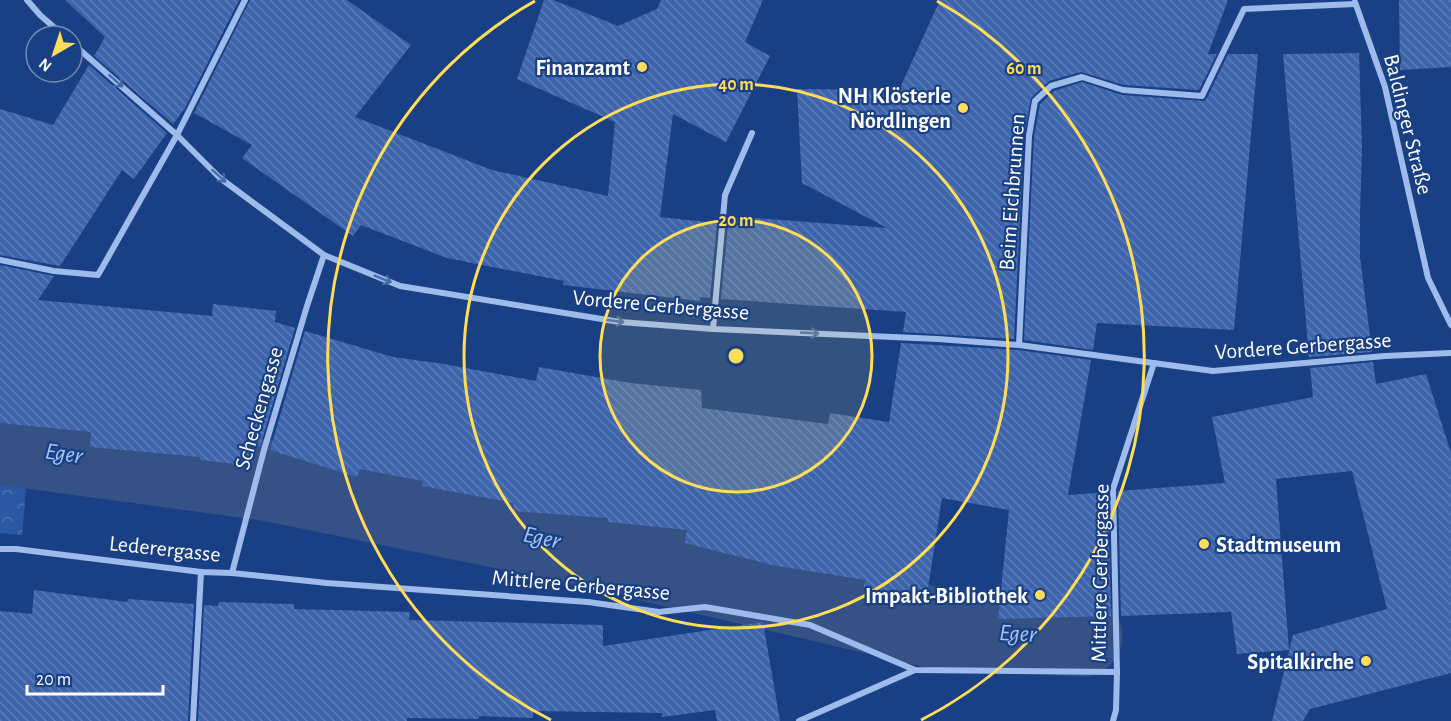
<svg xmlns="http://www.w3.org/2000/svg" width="1451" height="721" font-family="'Alegreya Sans',sans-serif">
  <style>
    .park { fill: url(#park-crowns) }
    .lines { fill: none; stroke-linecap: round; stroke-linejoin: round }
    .stream { stroke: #91b4ee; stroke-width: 14 }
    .river { stroke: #355185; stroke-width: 81 }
    .building { fill: url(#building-back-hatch) }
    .street { stroke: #9ebbec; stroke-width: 6 }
    .oneway { stroke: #486aa8 }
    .ring { fill: none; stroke: #ffdd59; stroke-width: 3 }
    .poi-dot { fill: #ffdd59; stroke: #193f84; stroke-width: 2 }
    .labels { text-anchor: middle; stroke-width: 4.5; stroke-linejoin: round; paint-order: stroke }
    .poi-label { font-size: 22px; font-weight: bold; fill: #fff; stroke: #193f84; text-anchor: end }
    .street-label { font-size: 22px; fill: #fff; stroke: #193f84 }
    .water-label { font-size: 24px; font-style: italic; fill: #aac5f3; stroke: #193f84 }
    .centre { fill: #ffdd59; stroke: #193f84; stroke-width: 3 }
    .ring-label { font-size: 18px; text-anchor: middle; font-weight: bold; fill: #ffdd59; stroke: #193f84; stroke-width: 4.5; stroke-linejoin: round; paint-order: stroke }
  </style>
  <defs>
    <pattern id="park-crowns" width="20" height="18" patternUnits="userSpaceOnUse" patternTransform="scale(1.5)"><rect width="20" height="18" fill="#2c57a3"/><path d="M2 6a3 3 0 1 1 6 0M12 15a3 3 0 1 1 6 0" fill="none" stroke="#4c70b1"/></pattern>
    <pattern id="building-back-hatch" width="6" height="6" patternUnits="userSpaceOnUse" patternTransform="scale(1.5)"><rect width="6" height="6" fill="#3e65ab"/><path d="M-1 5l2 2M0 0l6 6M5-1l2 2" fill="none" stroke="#5b7cb8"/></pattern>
  </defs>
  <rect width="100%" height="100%" fill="#193f84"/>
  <path class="park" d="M 0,454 L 29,456 L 22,535 L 0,533 Z"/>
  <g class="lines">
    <path class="stream" d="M 0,466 L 6,467 L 31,447"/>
    <path class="river" d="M 0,444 L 271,481 L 555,539 L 939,629 L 1082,636"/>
  </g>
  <g class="building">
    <path d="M 65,0 L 239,0 L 185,108 L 173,124 L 94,56 L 105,37 Z"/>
    <path d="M 250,0 L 347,0 L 411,45 L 355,117 L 492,170 L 608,196 L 615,122 L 517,79 L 544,0 L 553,0 L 618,26 L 657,9 L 661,0 L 763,0 L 745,42 L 770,56 L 726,142 L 673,114 L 660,217 L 717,223 L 710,298 L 700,297 L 700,301 L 563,285 L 564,281 L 447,258 L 361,225 L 353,236 L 242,158 L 252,145 L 194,113 Z"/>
    <path d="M 940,0 L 1228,0 L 1208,54 L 1217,54 L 1199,90 L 1124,85 L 1081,72 L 1049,81 L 1031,98 L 1024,136 L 1014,339 L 903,332 L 906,312 L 721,299 L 728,224 L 741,226 L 742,217 L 887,228 L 802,183 L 797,89 L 899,90 Z"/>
    <path d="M 1399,0 L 1451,0 L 1451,67 L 1400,70 Z"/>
    <path d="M 1359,53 L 1362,148 L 1360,214 L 1360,257 L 1372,352 L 1309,357 L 1283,54 Z"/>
    <path d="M 1228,54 L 1258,54 L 1234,330 L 1097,323 L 1093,350 L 1024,340 L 1034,137 L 1040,104 L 1054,91 L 1082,82 L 1122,95 L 1204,101 L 1207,98 Z"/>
    <path d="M 89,65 L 167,133 L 134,179 L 122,170 L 60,266 L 0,255 L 0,109 L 53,125 Z"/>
    <path d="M 0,265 L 54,276 L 38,300 L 212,316 L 213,304 L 276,311 L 275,322 L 295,328 L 260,447 L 254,445 L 252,466 L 200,460 L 200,457 L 90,447 L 91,432 L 0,423 Z"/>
    <path d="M 305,331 L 393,357 L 444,364 L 536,381 L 539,367 L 630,383 L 701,390 L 702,408 L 828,424 L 830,413 L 889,422 L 901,343 L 1018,350 L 1091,360 L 1068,495 L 1108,492 L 1111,616 L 998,619 L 1009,510 L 942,498 L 926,601 L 864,587 L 865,580 L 772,565 L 685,543 L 687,530 L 608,522 L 608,518 L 512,511 L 514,503 L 422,486 L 423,481 L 360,469 L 357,477 L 270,450 Z"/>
    <path d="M 1373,362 L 1376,384 L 1426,374 L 1451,453 L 1451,673 L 1310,709 L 1303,721 L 1272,721 L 1293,635 L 1387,609 L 1352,471 L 1276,479 L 1289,650 L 1237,654 L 1231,612 L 1121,616 L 1118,491 L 1225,483 L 1212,417 L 1313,397 L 1310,368 Z"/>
    <path d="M 34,590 L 127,602 L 128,599 L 194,604 L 188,721 L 0,721 L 0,611 L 32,614 Z"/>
    <path d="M 219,602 L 294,604 L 294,609 L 410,612 L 409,620 L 603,625 L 603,646 L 763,622 L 780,721 L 717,721 L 715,710 L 662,717 L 662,713 L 533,711 L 533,718 L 479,716 L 479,719 L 407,718 L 407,721 L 198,721 L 204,605 L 218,606 Z"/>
  </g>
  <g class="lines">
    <g class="street">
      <path d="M 27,0 L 40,15 L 64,36"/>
      <path d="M 1355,2 L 1385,87 L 1428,278 L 1451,325"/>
      <path d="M 72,43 L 177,135 L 220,178 L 324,255 L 400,286 L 620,322 L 713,329 L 938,339 L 1019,345 L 1213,371 L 1385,356 L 1451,353"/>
      <path d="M 0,260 L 54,271 L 98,275 L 177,135 L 245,0"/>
      <path d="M 713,329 L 725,195 L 752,133"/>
      <path d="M 1019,345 L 1029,136 L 1035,101 L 1051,86 L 1082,77 L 1123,90 L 1202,96 L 1244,9 L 1355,4"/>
      <path d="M 0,549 L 16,549 L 201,572 L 232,573 L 327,583 L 588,602 L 659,612 L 705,607 L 810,625 L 915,670 L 1117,672"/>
      <path d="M 232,573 L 264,450 L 307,306 L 324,255"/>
      <path d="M 193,721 L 201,572"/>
      <path d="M 799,721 L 915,670"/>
      <path d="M 1113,721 L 1116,710 L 1117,672 L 1113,489 L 1154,363"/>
    </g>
  </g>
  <defs><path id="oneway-shaft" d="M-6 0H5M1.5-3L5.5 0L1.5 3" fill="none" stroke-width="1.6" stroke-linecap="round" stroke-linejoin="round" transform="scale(1.5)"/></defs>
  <g class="oneway">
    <use href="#oneway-shaft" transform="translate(116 81) rotate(41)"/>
    <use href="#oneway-shaft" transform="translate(219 176) rotate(42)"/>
    <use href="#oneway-shaft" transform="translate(383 279) rotate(22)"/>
    <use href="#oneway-shaft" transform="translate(615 321) rotate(8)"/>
    <use href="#oneway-shaft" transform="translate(810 333) rotate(3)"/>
  </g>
  <circle cx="736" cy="356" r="136" fill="#ffdd59" fill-opacity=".12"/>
  <g class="ring">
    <circle cx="736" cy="356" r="136"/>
    <circle cx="736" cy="356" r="272"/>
    <path d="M551 720A408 408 0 0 1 535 1M937 1A408 408 0 0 1 921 720"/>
  </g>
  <g class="poi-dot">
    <circle cx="642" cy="67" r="6"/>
    <circle cx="963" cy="108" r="6"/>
    <circle cx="1204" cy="544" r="6"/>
    <circle cx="1040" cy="595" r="6"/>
    <circle cx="1366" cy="661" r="6"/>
  </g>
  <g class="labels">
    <g class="poi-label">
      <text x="630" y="75">Finanzamt</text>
      <text x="951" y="103">NH Klösterle<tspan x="951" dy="25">Nördlingen</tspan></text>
      <text x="1216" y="552" text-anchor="start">Stadtmuseum</text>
      <text x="1028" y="603">Impakt-Bibliothek</text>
      <text x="1354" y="669">Spitalkirche</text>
    </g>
    <g class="street-label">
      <text transform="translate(1409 124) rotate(76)" y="8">Baldinger Straße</text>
      <text transform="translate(1011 192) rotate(-86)" y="8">Beim Eichbrunnen</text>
      <text transform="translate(661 304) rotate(5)" y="8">Vordere Gerbergasse</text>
      <text transform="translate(1303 345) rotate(-4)" y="8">Vordere Gerbergasse</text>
      <text transform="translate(258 408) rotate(-74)" y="8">Scheckengasse</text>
      <text transform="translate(165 548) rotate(6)" y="8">Lederergasse</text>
      <text transform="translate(1099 573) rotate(-89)" y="8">Mittlere Gerbergasse</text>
      <text transform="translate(581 584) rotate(5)" y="8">Mittlere Gerbergasse</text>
    </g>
    <g class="water-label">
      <text transform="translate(64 453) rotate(8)" y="8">Eger</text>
      <text transform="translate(542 537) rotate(12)" y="8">Eger</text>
      <text transform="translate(1018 633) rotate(3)" y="8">Eger</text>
    </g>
  </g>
  <circle cx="736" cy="356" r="9" class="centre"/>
  <g class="ring-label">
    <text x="1024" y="74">60 m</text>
    <text x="736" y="90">40 m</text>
    <text x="736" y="226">20 m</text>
  </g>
  <g transform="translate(54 54) rotate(219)"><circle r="28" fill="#193f84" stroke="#758cb5" stroke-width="1.5"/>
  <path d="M0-4.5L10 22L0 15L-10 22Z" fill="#ffdd59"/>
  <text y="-9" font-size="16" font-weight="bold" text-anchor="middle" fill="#ffffff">N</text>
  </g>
  <path d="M27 685v9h136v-9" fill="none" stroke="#ffffff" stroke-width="3"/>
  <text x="36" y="685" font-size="18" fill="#ffffff" stroke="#193f84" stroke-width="4.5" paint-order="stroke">20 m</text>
</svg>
